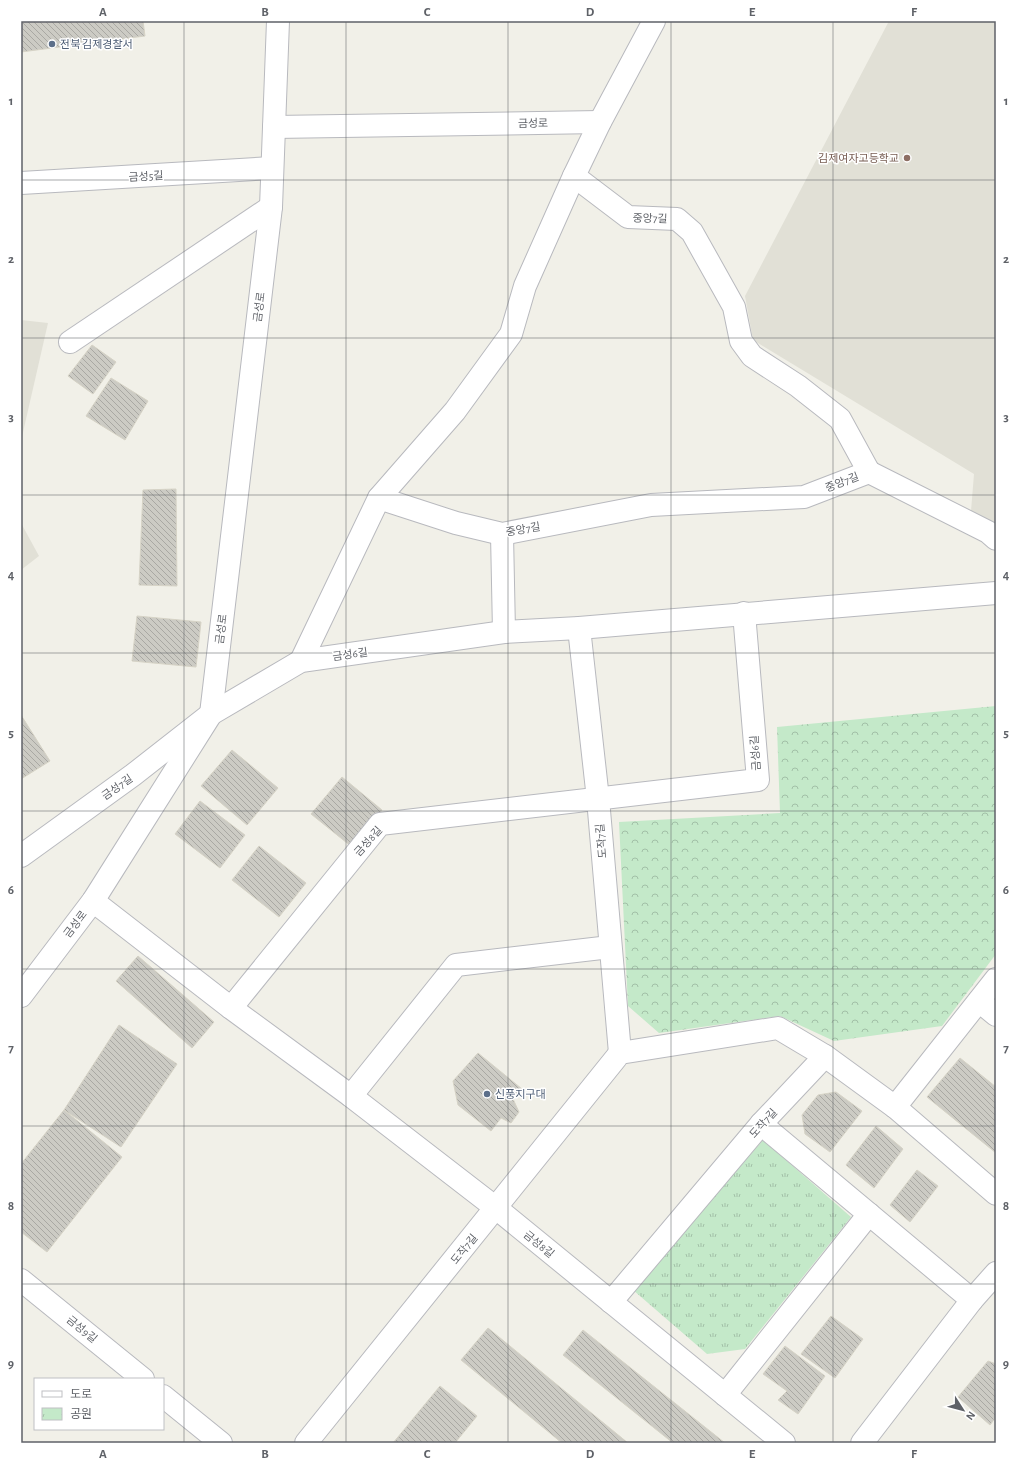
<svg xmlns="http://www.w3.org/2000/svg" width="1017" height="1464" font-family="'Alegreya Sans','Noto Sans KR',sans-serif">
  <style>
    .education { fill: #e1e0d6 }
    .forest { fill: url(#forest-crowns) }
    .park { fill: url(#park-tufts) }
    .building { fill: url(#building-back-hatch); stroke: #d6d3c6 }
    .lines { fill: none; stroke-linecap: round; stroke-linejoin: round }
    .minor-casing { stroke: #b8b9be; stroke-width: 24 }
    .tertiary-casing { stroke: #b8b9be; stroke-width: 24 }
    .minor { stroke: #fff; stroke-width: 22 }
    .tertiary { stroke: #fff; stroke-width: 22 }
    .grid { fill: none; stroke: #5f6268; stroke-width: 1; stroke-opacity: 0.55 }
    .service-dot { fill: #5c6f8a; stroke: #fff; stroke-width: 1.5 }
    .education-dot { fill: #8d6e63; stroke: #fff; stroke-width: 1.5 }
    .labels { text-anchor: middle; stroke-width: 3; stroke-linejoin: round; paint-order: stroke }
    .service-label { font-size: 11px; fill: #4e5e75; stroke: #fff; text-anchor: start }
    .street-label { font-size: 11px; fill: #5f6268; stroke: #fff }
    .education-label { font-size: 11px; fill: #785e54; stroke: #fff; text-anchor: end }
    .neatline { fill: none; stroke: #5f6268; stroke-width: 1.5 }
    .grid-label { font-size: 13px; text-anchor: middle; font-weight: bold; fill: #5f6268 }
  </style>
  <defs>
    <pattern id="forest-crowns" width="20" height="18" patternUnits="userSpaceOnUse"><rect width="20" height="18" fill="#c4e9c9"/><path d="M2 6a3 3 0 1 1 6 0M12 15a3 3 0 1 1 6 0" fill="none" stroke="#a2c0a7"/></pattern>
    <pattern id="park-tufts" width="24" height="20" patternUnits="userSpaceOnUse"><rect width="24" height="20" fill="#c4e9c9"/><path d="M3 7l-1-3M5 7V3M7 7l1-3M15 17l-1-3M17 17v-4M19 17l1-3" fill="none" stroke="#a2c0a7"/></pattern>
    <pattern id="building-back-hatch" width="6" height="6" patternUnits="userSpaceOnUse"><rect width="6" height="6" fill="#cccbc4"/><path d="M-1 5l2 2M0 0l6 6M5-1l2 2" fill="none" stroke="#a9a8a3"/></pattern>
  </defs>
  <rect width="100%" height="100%" fill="#f1f0e8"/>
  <g class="education">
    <path d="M 889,21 L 996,21 L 996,528 L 971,511 L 974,474 L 753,340 L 745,296 Z"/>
    <path d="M 21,320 L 48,323 L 21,441 Z"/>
    <path d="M 21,523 L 39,556 L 21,570 Z"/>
  </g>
  <path class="forest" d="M 996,706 L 996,954 L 942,1026 L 834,1041 L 780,1016 L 659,1033 L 628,1006 L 619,822 L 780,813 L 777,727 Z"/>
  <path class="park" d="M 763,1140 L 851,1217 L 745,1349 L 707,1354 L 633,1290 Z"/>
  <g class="building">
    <path d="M 21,21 L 143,21 L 145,36 L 21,52 Z"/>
    <path d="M 92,345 L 116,362 L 93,394 L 68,376 Z"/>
    <path d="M 111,378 L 148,401 L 125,440 L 86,416 Z"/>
    <path d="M 176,489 L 177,586 L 139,585 L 143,490 Z"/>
    <path d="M 137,616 L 201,622 L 196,667 L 132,661 Z"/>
    <path d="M 21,715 L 50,761 L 21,779 Z"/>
    <path d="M 232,750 L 278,788 L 247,825 L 201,786 Z"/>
    <path d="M 342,777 L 382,810 L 352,847 L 311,814 Z"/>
    <path d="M 200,801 L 245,835 L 220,868 L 175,834 Z"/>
    <path d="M 259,846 L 306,883 L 279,917 L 232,880 Z"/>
    <path d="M 138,956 L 214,1022 L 192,1048 L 116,981 Z"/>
    <path d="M 119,1025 L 177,1064 L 121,1147 L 64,1110 Z"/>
    <path d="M 478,1053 L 522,1089 L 513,1099 L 519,1112 L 511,1123 L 501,1118 L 491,1131 L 458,1105 L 453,1081 Z"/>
    <path d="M 960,1058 L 996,1087 L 996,1153 L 927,1097 Z"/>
    <path d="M 836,1092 L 862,1111 L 830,1152 L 805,1134 L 802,1115 L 818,1095 Z"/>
    <path d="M 64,1110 L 122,1157 L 47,1252 L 21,1232 L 21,1164 Z"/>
    <path d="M 876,1126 L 903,1149 L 874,1188 L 846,1165 Z"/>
    <path d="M 917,1170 L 938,1186 L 910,1222 L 890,1205 Z"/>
    <path d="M 831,1316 L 863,1339 L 835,1378 L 801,1354 Z"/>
    <path d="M 488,1328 L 628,1443 L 562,1443 L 461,1360 Z"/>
    <path d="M 583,1330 L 725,1443 L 673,1443 L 563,1355 Z"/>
    <path d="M 785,1346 L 825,1376 L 798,1414 L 778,1400 L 787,1391 L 763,1374 Z"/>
    <path d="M 988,1361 L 996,1364 L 996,1417 L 990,1425 L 958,1397 Z"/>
    <path d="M 440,1386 L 477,1416 L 455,1443 L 393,1443 Z"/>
  </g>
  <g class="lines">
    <g class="minor-casing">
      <g id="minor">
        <path d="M 274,127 L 600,122"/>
        <path d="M 574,176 L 628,217 L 677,219 L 692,232 L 734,307 L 741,341 L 752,356 L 798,386 L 840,419 L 869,472"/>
        <path d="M 21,183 L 272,168"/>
        <path d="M 70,342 L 271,207"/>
        <path d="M 869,472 L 988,532 L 996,539"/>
        <path d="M 379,498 L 456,523 L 502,534 L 651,505 L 804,497 L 869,472"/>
        <path d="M 502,534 L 504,632"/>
        <path d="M 579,628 L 598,799 L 620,1053"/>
        <path d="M 301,661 L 379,498 L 455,411 L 511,334 L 525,286 L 574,176 L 600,122 L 654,21"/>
        <path d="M 21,856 L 133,775 L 211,714 L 301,661 L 504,632 L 579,628 L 996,593"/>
        <path d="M 93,901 L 231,1008 L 351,1096 L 496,1208 L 784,1443"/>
        <path d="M 979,1001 L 996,1015"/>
        <path d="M 231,1008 L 380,824 L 758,780 L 744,613"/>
        <path d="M 351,1096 L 456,965 L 610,947"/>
        <path d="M 895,1107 L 996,979"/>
        <path d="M 761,1124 L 972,1300"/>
        <path d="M 21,1280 L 143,1379"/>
        <path d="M 611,1302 L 761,1124 L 825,1056"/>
        <path d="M 725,1395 L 869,1214"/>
        <path d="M 163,1396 L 221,1443"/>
        <path d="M 306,1443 L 620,1053 L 778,1028 L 825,1056 L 895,1107 L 996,1194"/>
        <path d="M 862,1443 L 972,1300 L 996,1273"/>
      </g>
    </g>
    <g class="tertiary-casing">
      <path id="tertiary" d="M 21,996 L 93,901 L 211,714 L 271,207 L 278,21"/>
    </g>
    <use href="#minor" class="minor"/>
    <use href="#tertiary" class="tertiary"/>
  </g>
  <path class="grid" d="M 184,21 L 184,1443M 346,21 L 346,1443M 508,21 L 508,1443M 671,21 L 671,1443M 833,21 L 833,1443M 21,180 L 996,180M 21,338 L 996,338M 21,495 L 996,495M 21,653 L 996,653M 21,811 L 996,811M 21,969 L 996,969M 21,1126 L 996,1126M 21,1284 L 996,1284"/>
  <g class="service-dot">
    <circle cx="52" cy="44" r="4"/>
    <circle cx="487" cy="1094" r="4"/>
  </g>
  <circle class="education-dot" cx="907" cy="158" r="4"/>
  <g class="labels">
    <g class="service-label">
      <text x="60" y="48">전북 김제경찰서</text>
      <text x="495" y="1098">신풍지구대</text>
    </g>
    <g class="street-label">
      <text transform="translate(533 123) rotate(-1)" y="4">금성로</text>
      <text transform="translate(146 176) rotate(-3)" y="4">금성5길</text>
      <text transform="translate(650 218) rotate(2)" y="4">중앙7길</text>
      <text transform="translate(259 307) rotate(-83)" y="4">금성로</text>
      <text transform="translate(842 482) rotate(-21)" y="4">중앙7길</text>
      <text transform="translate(523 529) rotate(-10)" y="4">중앙7길</text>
      <text transform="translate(221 629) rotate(-83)" y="4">금성로</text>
      <text transform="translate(350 654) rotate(-8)" y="4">금성6길</text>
      <text transform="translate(755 753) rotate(-94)" y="4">금성6길</text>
      <text transform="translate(117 787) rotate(-35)" y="4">금성7길</text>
      <text transform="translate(368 841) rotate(-48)" y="4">금성8길</text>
      <text transform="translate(601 841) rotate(-95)" y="4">도작7길</text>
      <text transform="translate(75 924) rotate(-53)" y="4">금성로</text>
      <text transform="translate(763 1123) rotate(-48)" y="4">도작7길</text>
      <text transform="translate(539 1244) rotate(39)" y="4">금성8길</text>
      <text transform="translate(464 1249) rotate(-51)" y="4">도작7길</text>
      <text transform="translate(82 1329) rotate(39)" y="4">금성9길</text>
    </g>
    <g class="education-label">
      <text x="899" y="162">김제여자고등학교</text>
    </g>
  </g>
  <rect width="1017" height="1464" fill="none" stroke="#ffffff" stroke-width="44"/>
  <rect x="34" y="1378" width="130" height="52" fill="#ffffff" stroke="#bfc0c3"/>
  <rect x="42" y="1391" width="20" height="6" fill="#ffffff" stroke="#bfc0c3"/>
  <text x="70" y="1398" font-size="12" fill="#5f6268">도로</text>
  <rect x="42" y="1408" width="20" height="12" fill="url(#park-tufts)" stroke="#bfc0c3"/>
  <text x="70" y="1418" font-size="12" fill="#5f6268">공원</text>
  <g transform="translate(963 1410) rotate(126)" stroke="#ffffff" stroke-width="3" paint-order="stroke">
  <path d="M0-3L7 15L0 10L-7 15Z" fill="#5f6268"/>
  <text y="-6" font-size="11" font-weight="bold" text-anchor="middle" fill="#5f6268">N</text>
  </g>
  <rect x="22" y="22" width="973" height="1420" class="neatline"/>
  <g class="grid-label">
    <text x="103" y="16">A</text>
    <text x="265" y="16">B</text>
    <text x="427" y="16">C</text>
    <text x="590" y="16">D</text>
    <text x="752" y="16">E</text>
    <text x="914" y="16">F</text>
    <text x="11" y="105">1</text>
    <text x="1006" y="105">1</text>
    <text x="11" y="263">2</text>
    <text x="1006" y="263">2</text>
    <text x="11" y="421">3</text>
    <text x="1006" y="421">3</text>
    <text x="11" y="579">4</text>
    <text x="1006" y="579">4</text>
    <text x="11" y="737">5</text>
    <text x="1006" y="737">5</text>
    <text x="11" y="894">6</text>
    <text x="1006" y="894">6</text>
    <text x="11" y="1052">7</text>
    <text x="1006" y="1052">7</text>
    <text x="11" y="1210">8</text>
    <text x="1006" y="1210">8</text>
    <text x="11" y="1368">9</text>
    <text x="1006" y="1368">9</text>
    <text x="103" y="1458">A</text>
    <text x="265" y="1458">B</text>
    <text x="427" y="1458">C</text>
    <text x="590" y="1458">D</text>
    <text x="752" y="1458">E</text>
    <text x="914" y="1458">F</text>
  </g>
</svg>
